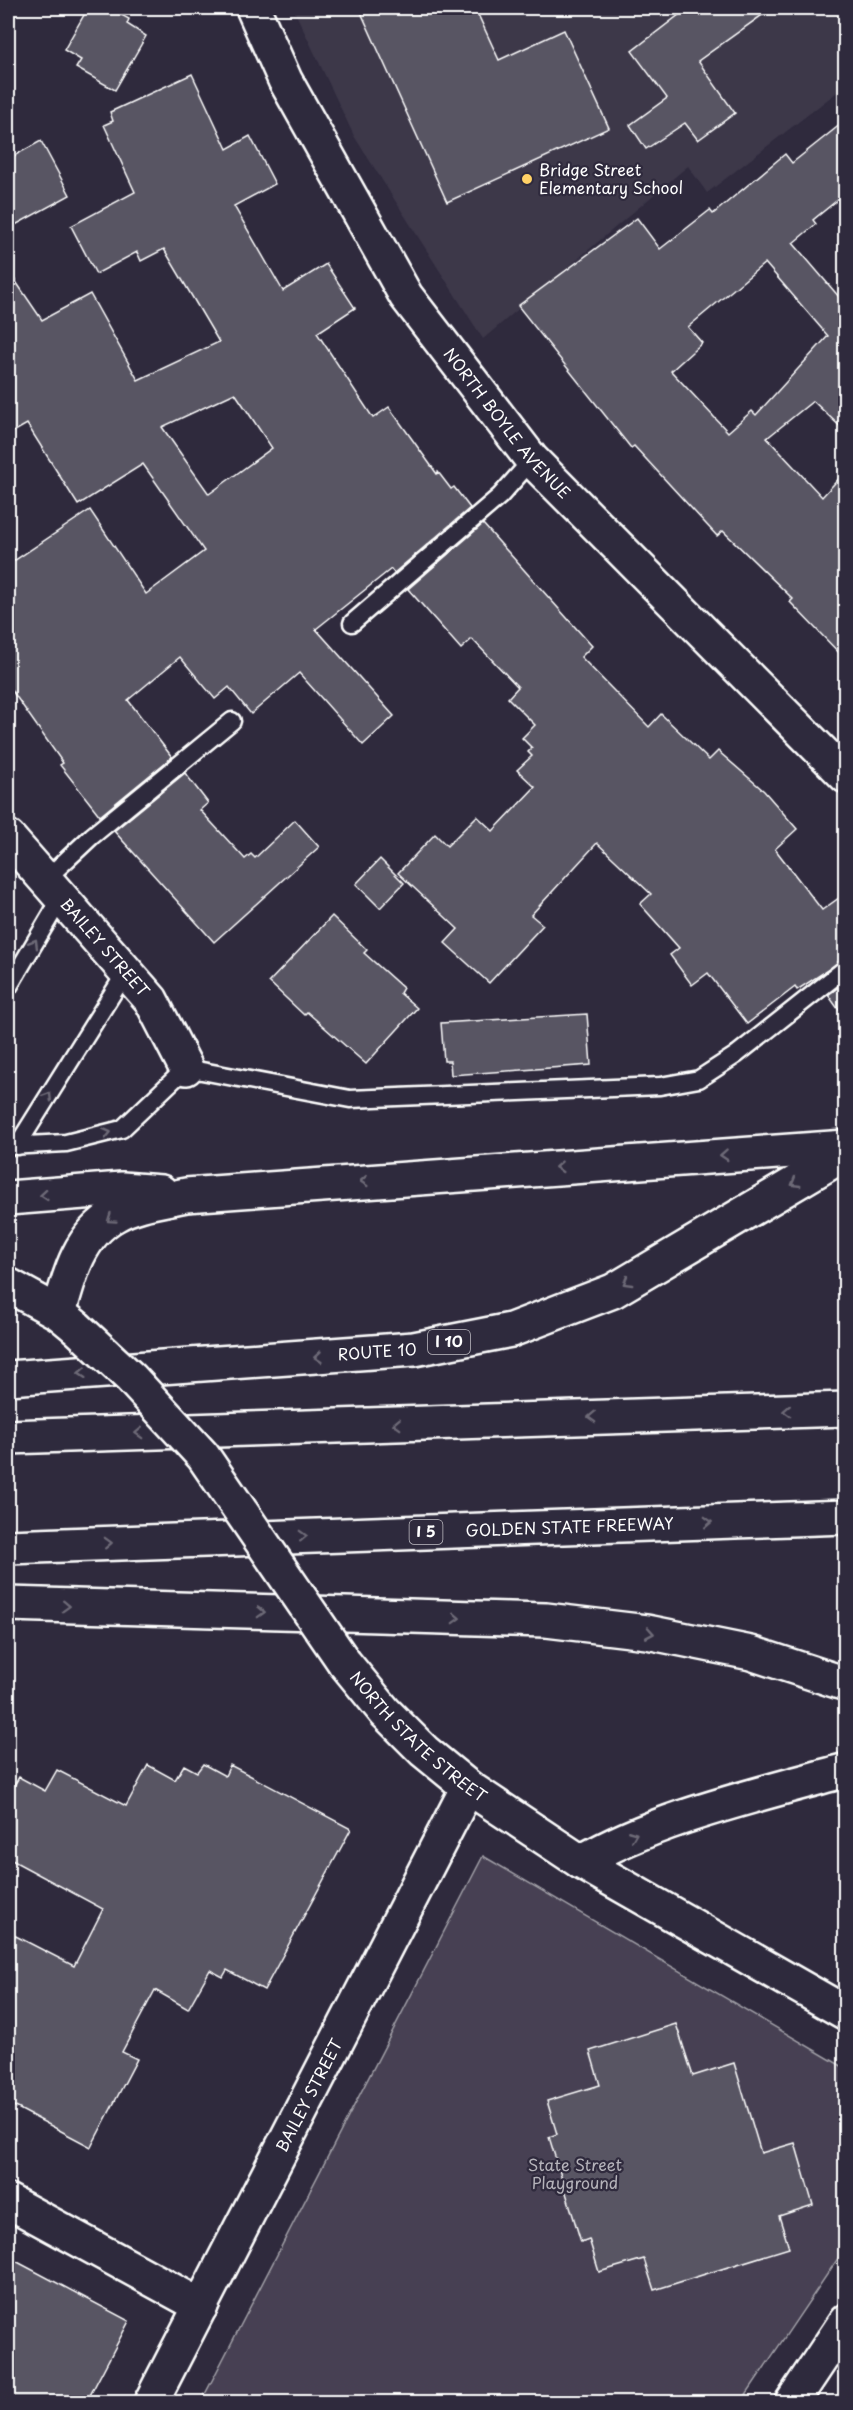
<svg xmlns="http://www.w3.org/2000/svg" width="853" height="2410" font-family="'Playpen Sans',sans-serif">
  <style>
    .built { fill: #3c3749 }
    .green { fill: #464152; stroke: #a2a0a8; stroke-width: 1.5 }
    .building { fill: #595564; stroke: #fff; stroke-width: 1.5; fill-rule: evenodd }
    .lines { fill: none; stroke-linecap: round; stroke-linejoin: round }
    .lane-casing { stroke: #fff; stroke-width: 21 }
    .street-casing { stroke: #fff; stroke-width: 38 }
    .secondary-casing { stroke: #fff; stroke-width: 38 }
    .highway-casing { stroke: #fff; stroke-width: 38 }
    .lane { stroke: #2f2a3d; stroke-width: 16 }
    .street { stroke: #2f2a3d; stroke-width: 33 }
    .secondary { stroke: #2f2a3d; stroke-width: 33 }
    .highway { stroke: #2f2a3d; stroke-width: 33 }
    .secondary-bridge-casing { stroke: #fff; stroke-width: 38; stroke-linecap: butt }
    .secondary-bridge { stroke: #2f2a3d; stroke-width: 33 }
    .oneway { stroke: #6d6a77 }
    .poi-dot { fill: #ffd166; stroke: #2f2a3d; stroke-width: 2 }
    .labels { text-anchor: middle; stroke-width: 4.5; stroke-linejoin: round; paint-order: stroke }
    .shield { fill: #2f2a3d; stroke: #c1bfc5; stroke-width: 1.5 }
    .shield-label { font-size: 15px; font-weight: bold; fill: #fff }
    .poi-label { font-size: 16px; fill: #fff; stroke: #2f2a3d; text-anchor: start }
    .street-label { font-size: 16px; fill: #fff; stroke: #2f2a3d }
    .park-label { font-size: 16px; fill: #b5b3ba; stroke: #2f2a3d }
  </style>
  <rect width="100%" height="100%" fill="#2f2a3d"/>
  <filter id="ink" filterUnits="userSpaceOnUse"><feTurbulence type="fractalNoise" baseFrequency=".0167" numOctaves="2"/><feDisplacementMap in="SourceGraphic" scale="12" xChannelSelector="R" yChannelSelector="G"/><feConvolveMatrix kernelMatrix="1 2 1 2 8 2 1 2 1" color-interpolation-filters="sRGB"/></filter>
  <g filter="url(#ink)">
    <path class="built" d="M 293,8 L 845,8 L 845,86 L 707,193 L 688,166 L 483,339 L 354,136 Z"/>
    <path class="green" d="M 483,1856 L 845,2068 L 845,2248 L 741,2402 L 201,2402 Z"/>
    <g class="building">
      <path d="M 88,8 L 109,8 L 129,19 L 127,24 L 146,36 L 115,90 L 76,68 L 81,60 L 64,50 Z"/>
      <path d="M 359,8 L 475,8 L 499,60 L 564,30 L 609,128 L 447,202 Z"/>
      <path d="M 688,8 L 772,8 L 698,61 L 735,113 L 698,140 L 685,123 L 646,149 L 630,125 L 667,98 L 632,51 Z"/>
      <path d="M 192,74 L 227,149 L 250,136 L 275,184 L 234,206 L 283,291 L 326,264 L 355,308 L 317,333 L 373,418 L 389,407 L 437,474 L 438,472 L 451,489 L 454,487 L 470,508 L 394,573 L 391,569 L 316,629 L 394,716 L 363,745 L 299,673 L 251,714 L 229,687 L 215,699 L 180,657 L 128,700 L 172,757 L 100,816 L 60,765 L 63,763 L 8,685 L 8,565 L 90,510 L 146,594 L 204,551 L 143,464 L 78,505 L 27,424 L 8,435 L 8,270 L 42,320 L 90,294 L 138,380 L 219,342 L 164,249 L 141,261 L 137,252 L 96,274 L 71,226 L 135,192 L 104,125 L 113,121 L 110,112 ZM 235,393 L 272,448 L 209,494 L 162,427 Z"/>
      <path d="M 846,120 L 846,193 L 813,220 L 816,224 L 793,243 L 846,305 L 846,432 L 813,401 L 767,438 L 822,497 L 846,471 L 846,660 L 790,602 L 793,599 L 723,531 L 717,536 L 634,446 L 631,448 L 518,306 L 637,218 L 660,249 L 710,210 L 713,214 L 785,154 L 792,163 ZM 765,263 L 828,336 L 756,415 L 752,411 L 728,432 L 671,371 L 702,343 L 688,327 Z"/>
      <path d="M 41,141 L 70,195 L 8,229 L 8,159 Z"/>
      <path d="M 483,524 L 592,646 L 581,657 L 649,727 L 661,714 L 709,760 L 718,751 L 764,791 L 797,829 L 775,849 L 822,910 L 846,893 L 846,958 L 797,990 L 795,987 L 747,1024 L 708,973 L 692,985 L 670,955 L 679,948 L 640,904 L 651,894 L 597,843 L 531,915 L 543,925 L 489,983 L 445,943 L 458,929 L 398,873 L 435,834 L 447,846 L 477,816 L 493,831 L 535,787 L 517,770 L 532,756 L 528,752 L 532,748 L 522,738 L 535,725 L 508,698 L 518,687 L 472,639 L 461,649 L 408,589 Z"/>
      <path d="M 185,773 L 208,803 L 200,810 L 245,859 L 251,854 L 255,858 L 295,820 L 319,847 L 214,942 L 114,831 Z"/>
      <path d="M 380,859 L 404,883 L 380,908 L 356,884 Z"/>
      <path d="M 332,916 L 367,950 L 364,953 L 403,988 L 400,993 L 417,1008 L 366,1064 L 307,1012 L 304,1015 L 269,982 Z"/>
      <path d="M 846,982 L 846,1020 L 828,995 Z"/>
      <path d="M 587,1014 L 591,1065 L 451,1075 L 450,1061 L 444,1061 L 441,1023 Z"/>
      <path d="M 203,1764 L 225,1776 L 230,1765 L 351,1829 L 264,1990 L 227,1970 L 223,1977 L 210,1970 L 188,2009 L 155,1990 L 122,2052 L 137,2059 L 91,2147 L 8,2103 L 8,1932 L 74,1966 L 103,1909 L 8,1858 L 8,1796 L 19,1777 L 45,1791 L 57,1770 L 126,1806 L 148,1765 L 175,1780 L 184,1765 L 197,1772 Z"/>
      <path d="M 676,2024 L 693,2076 L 734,2063 L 761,2153 L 795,2143 L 813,2205 L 779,2216 L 789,2248 L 654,2290 L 644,2259 L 599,2272 L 589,2239 L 581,2242 L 549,2137 L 557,2134 L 547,2101 L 600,2085 L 590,2051 Z"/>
      <path d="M 8,2257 L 129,2321 L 86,2403 L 8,2403 Z"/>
    </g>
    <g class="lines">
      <g class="lane-casing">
        <g id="lane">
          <path d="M 352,623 L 500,496 L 532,460"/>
          <path d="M 45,880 L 92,836 L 232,721"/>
          <path d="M 8,988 L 61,898"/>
          <path d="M 8,1146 L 66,1143 L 122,1129 L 186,1068 L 350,1099 L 660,1086 L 699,1079 L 736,1055 L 846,968"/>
          <path d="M 17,1146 L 126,972"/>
        </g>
      </g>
      <g class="street-casing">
        <g id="street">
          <path id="s1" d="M 253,8 L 285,80 L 406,296 L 532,460 L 846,776"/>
          <path id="s2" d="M 8,837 L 151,1000 L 186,1068"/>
          <path d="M 8,2201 L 201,2306"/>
          <path id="s3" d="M 151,2402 L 468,1787"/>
          <path d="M 792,2402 L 846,2321"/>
        </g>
      </g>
      <g class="secondary-casing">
        <g id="secondary">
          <path d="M 8,1285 L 59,1313 L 76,1327"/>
          <path id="s4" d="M 344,1662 L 385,1712 L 424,1751 L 468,1787 L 581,1862 L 846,2013"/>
        </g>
      </g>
      <g class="highway-casing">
        <g id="highway">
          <path d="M 8,1198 L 122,1189 L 161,1192"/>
          <path d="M 59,1313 C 69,1276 79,1235 115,1215 C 135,1203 164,1200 186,1195 L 846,1147"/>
          <path id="s5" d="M 8,1378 L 414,1349 L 511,1330 L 613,1291 L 846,1153"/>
          <path d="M 8,1437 L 846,1409"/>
          <path id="s6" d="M 8,1547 L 846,1517"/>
          <path d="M 8,1604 L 546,1620 L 647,1632 L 751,1653 L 846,1684"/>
          <path d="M 581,1862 C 658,1817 759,1795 846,1770"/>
        </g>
      </g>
      <use href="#lane" class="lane"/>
      <use href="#street" class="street"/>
      <use href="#secondary" class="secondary"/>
      <use href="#highway" class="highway"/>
      <g class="secondary-bridge-casing">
        <path id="secondary-bridge" d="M 76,1327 L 131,1378 L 203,1456 L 344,1662"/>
      </g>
      <use href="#secondary-bridge" class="secondary-bridge"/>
    </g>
    <defs><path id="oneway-chevron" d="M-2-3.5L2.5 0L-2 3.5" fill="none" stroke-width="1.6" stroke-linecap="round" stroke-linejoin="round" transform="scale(1.5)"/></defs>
    <g class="oneway">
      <use href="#oneway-chevron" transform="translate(34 943) rotate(-59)"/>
      <use href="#oneway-chevron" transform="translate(48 1096) rotate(-58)"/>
      <use href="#oneway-chevron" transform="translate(107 1133) rotate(-13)"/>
      <use href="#oneway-chevron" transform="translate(724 1155) rotate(176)"/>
      <use href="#oneway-chevron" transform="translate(559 1167) rotate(176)"/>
      <use href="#oneway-chevron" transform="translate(364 1181) rotate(176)"/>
      <use href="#oneway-chevron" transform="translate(795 1183) rotate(149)"/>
      <use href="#oneway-chevron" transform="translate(44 1195) rotate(175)"/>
      <use href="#oneway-chevron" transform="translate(111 1219) rotate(145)"/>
      <use href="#oneway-chevron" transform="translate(627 1282) rotate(150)"/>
      <use href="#oneway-chevron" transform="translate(318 1357) rotate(175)"/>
      <use href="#oneway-chevron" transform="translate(82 1373) rotate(176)"/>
      <use href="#oneway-chevron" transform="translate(787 1411) rotate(178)"/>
      <use href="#oneway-chevron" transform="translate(592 1417) rotate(178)"/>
      <use href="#oneway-chevron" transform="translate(397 1424) rotate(178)"/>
      <use href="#oneway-chevron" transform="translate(139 1433) rotate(178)"/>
      <use href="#oneway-chevron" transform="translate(708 1522) rotate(-2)"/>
      <use href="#oneway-chevron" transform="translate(303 1536) rotate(-2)"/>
      <use href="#oneway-chevron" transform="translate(108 1543) rotate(-2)"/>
      <use href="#oneway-chevron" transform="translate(66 1606) rotate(2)"/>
      <use href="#oneway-chevron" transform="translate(261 1612) rotate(2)"/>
      <use href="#oneway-chevron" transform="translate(456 1618) rotate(2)"/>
      <use href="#oneway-chevron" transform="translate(650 1633) rotate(10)"/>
      <use href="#oneway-chevron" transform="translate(633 1835) rotate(-22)"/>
    </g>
  </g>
  <circle class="poi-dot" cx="527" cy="179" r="6"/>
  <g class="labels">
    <g class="shield">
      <rect x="428" y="1330" width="42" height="24" rx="4.5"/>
      <rect x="409.5" y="1520" width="33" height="24" rx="4.5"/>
    </g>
    <g class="shield-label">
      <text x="449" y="1347">I 10</text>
      <text x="426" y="1537">I 5</text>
    </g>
    <g class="poi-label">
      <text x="539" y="176">Bridge Street<tspan x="539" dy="18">Elementary School</tspan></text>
    </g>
    <g class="street-label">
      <text dy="6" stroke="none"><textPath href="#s1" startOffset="489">NORTH BOYLE AVENUE</textPath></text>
      <text dy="6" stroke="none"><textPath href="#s2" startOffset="147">BAILEY STREET</textPath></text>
      <text dy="6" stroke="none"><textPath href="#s5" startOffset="370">ROUTE 10</textPath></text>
      <text dy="6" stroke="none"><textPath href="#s6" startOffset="562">GOLDEN STATE FREEWAY</textPath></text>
      <text dy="6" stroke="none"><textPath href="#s4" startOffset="106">NORTH STATE STREET</textPath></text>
      <text dy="6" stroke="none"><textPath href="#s3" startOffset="345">BAILEY STREET</textPath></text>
    </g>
    <g class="park-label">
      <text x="575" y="2171">State Street<tspan x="575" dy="18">Playground</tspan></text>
    </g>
  </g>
  <rect width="853" height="2410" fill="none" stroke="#2f2a3d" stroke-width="30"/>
  <rect x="15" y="15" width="823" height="2380" fill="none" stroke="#fff" stroke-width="2" filter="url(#ink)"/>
</svg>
